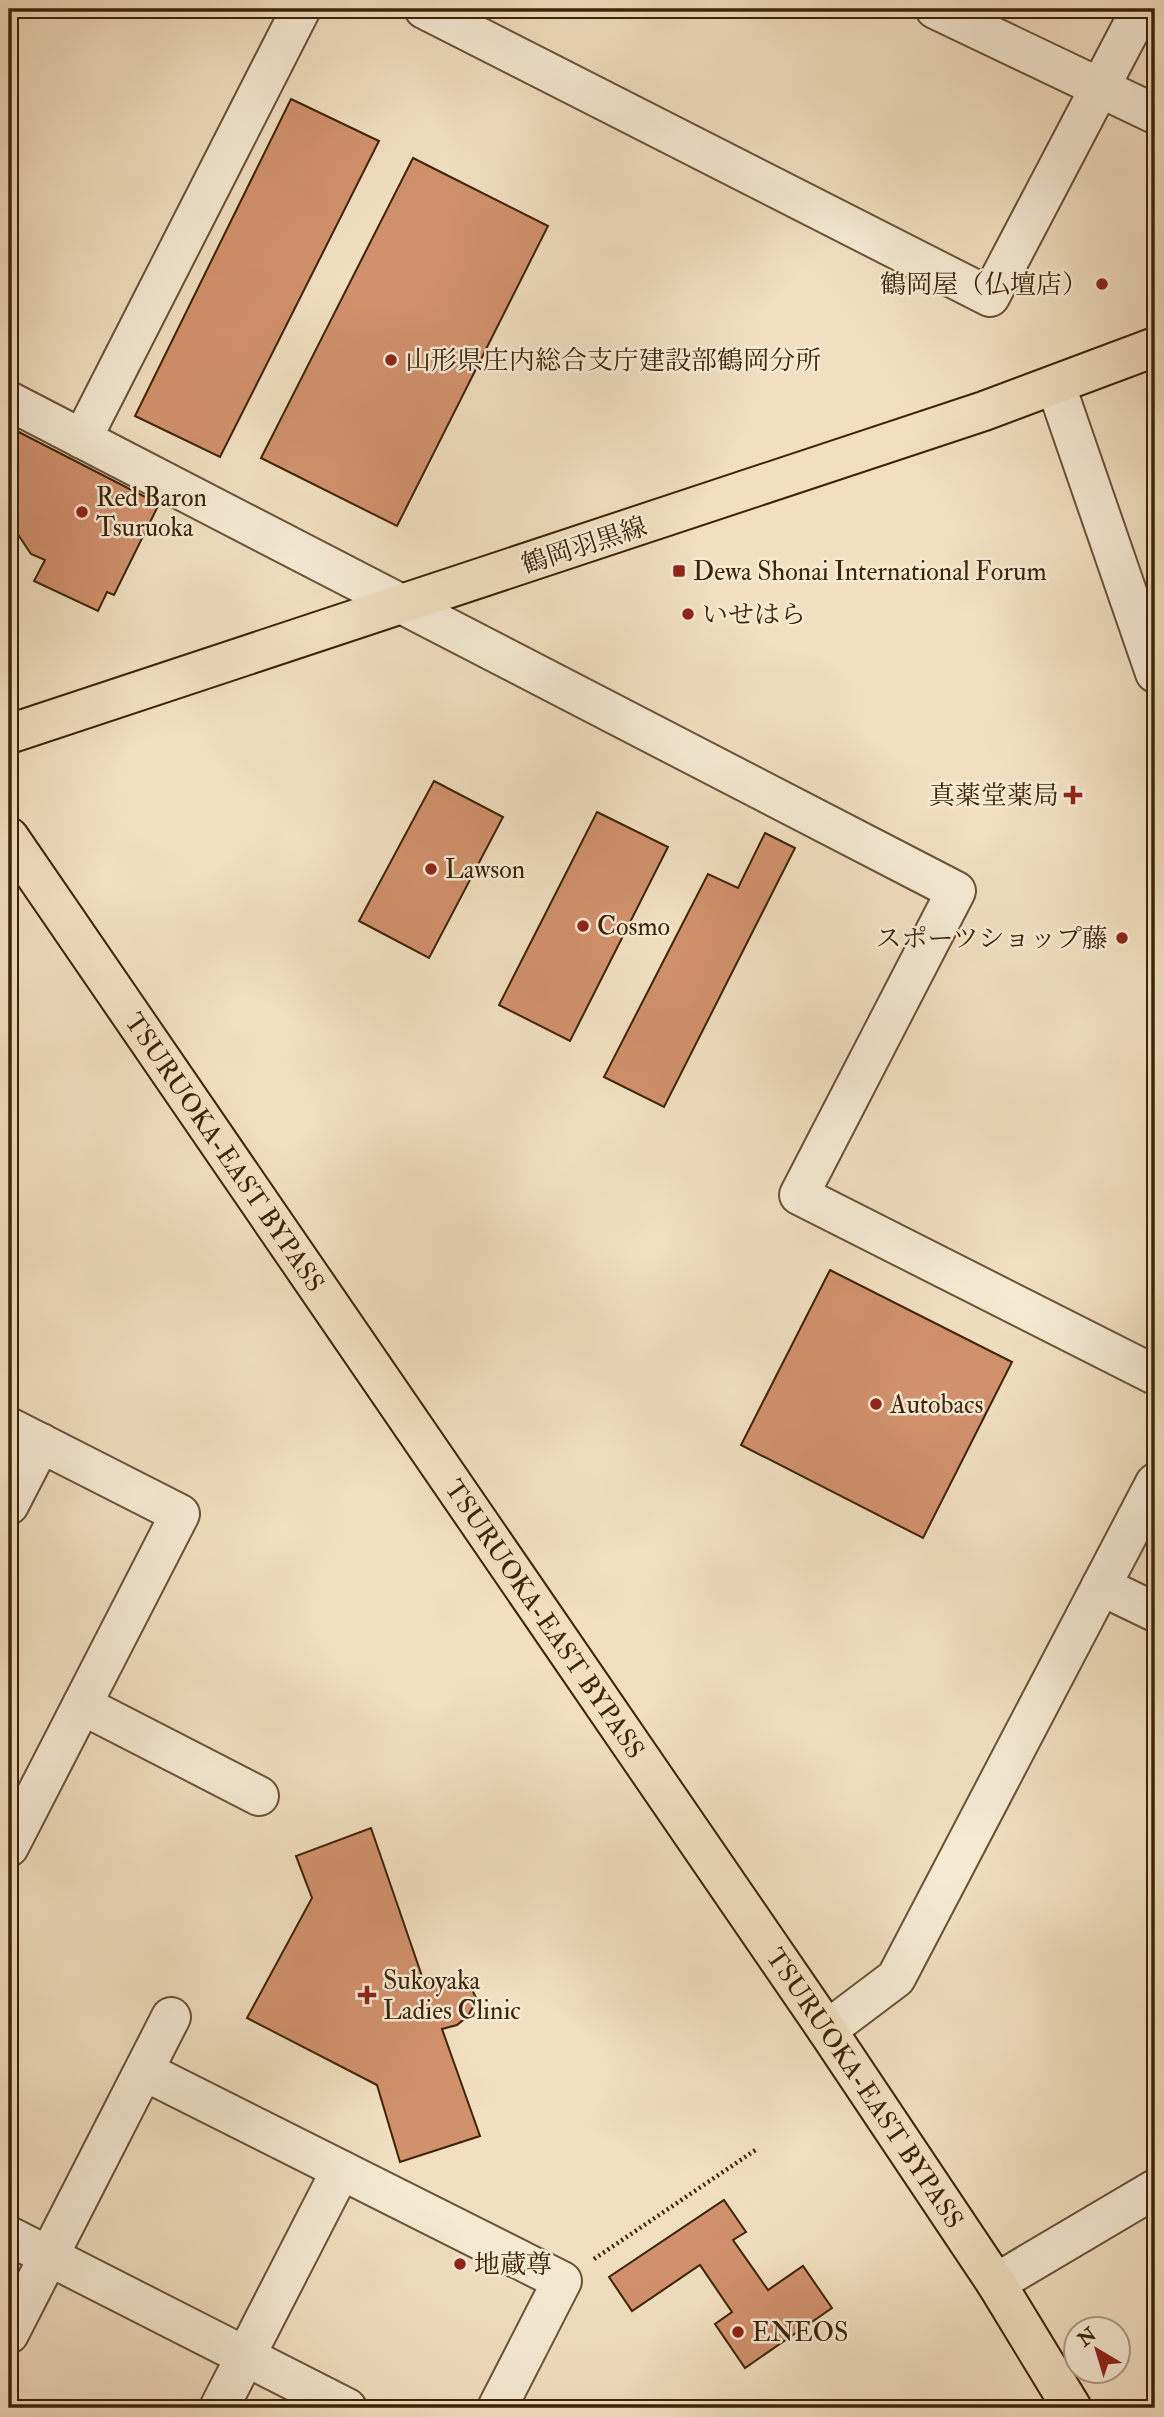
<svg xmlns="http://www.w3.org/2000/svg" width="1164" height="2417" font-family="'IM FELL Double Pica','Noto Serif JP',serif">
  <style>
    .building { fill: #d1916d; stroke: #3d2307; stroke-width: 2 }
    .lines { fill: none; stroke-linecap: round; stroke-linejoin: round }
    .minor-casing { stroke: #6a5235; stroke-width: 42 }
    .major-casing { stroke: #3d2307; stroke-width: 42 }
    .highway-casing { stroke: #3d2307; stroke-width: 42 }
    .path { stroke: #3d2307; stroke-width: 4.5; stroke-dasharray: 2 3.5; stroke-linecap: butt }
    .minor { stroke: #f6ead5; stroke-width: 38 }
    .major { stroke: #f1dfbf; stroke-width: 38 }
    .highway { stroke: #f1dfbf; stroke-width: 38 }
    .poi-dot { fill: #8f2418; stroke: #f6ead5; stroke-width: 2.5 }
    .labels { text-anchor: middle; stroke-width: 5; stroke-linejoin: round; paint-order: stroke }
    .poi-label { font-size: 26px; fill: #3d2307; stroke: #f6ead5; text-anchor: start }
    .street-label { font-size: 26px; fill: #3d2307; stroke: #f6ead5 }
  </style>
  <rect width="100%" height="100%" fill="#f1dfbf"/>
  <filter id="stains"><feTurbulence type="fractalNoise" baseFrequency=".00286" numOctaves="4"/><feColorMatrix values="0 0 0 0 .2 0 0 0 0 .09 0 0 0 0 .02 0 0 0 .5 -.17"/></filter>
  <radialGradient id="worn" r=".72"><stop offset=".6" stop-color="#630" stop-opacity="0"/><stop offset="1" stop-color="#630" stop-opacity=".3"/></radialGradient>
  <g class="building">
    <path d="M 291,99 L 379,141 L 220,457 L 135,416 Z"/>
    <path d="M 413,158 L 548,226 L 397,526 L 261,458 Z"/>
    <path d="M 9,427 L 159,504 L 114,595 L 107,592 L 98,611 L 34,581 L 45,560 L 31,554 L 9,521 Z"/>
    <path d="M 434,781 L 503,817 L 429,958 L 359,921 Z"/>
    <path d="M 597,812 L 668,847 L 570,1041 L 499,1005 Z"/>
    <path d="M 765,833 L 795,848 L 664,1107 L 604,1077 L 708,874 L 738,888 Z"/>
    <path d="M 830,1270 L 1012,1362 L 923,1538 L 741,1445 Z"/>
    <path d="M 371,1828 L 424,1982 L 439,1978 L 461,1979 L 469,1983 L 477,2000 L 468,2016 L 457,2025 L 442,2029 L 480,2136 L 400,2162 L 377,2085 L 247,2018 L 312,1898 L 296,1856 Z"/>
    <path d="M 724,2200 L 746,2232 L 733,2240 L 768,2290 L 803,2266 L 832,2308 L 745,2368 L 715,2324 L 732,2312 L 700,2265 L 632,2311 L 609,2277 Z"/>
  </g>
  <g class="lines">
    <g class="minor-casing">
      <g id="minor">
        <path d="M 424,9 L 990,297 L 1141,9"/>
        <path d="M 935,9 L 1155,114"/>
        <path d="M 1056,386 L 1155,673"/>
        <path d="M 9,401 L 956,891 L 799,1195 L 1155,1375"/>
        <path d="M 82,439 L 301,9"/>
        <path d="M 9,1427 L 180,1514 L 9,1847"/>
        <path d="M 9,1505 L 41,1443"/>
        <path d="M 1101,1586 L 1155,1612"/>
        <path d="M 82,1705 L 259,1796"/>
        <path d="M 827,2030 L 896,1978 L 1155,1483"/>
        <path d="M 144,2071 L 562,2281 L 497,2408"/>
        <path d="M 9,2236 L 347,2408"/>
        <path d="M 996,2283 L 1155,2189"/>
        <path d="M 9,2334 L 171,2017"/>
        <path d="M 219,2408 L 341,2170"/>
      </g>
    </g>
    <g class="major-casing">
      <path id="major" d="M 9,734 L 984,411 L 1155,347"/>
    </g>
    <g class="highway-casing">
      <g id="highway">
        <path id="s1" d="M 9,837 L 827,2030 L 996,2283 L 1072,2408"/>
      </g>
    </g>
    <path class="path" d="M 594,2259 L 757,2149"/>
    <use href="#minor" class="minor"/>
    <use href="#major" class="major"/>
    <use href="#highway" class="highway"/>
  </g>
  <g class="poi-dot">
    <circle cx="1102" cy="284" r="7"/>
    <circle cx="391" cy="360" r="7"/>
    <circle cx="82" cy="512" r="7"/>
    <rect x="672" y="564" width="14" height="14" rx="3.5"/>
    <circle cx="688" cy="614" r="7"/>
    <path d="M1069.5 784.5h7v7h7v7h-7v7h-7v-7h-7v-7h7z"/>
    <circle cx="431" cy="869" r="7"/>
    <circle cx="583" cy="926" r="7"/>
    <circle cx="1122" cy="938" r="7"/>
    <circle cx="876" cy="1404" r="7"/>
    <path d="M363.5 1984.5h7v7h7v7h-7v7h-7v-7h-7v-7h7z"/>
    <circle cx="460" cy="2264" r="7"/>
    <circle cx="738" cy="2332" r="7"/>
  </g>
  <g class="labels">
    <g class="poi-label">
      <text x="1088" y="293" text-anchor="end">鶴岡屋（仏壇店）</text>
      <text x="405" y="369">山形県庄内総合支庁建設部鶴岡分所</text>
      <text x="96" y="506">Red Baron<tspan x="96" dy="30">Tsuruoka</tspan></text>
      <text x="693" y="580">Dewa Shonai International Forum</text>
      <text x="702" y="623">いせはら</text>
      <text x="1059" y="804" text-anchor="end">真薬堂薬局</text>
      <text x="445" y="878">Lawson</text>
      <text x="597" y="935">Cosmo</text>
      <text x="1108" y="947" text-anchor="end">スポーツショップ藤</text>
      <text x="890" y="1413">Autobacs</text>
      <text x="383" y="1989">Sukoyaka<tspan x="383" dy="30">Ladies Clinic</tspan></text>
      <text x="474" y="2273">地蔵尊</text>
      <text x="752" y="2341">ENEOS</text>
    </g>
    <g class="street-label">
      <text transform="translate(584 545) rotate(-18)" y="9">鶴岡羽黒線</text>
      <text dy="9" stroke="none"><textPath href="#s1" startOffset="382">TSURUOKA-EAST BYPASS</textPath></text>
      <text dy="9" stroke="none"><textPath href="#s1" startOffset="948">TSURUOKA-EAST BYPASS</textPath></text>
      <text dy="9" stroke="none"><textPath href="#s1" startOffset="1516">TSURUOKA-EAST BYPASS</textPath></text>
    </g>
  </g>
  <rect width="1164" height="2417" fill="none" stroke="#f1dfbf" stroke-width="35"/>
  <rect x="10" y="10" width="1143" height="2396" fill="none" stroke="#3d2307" stroke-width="3.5"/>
  <rect x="18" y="18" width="1129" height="2382" fill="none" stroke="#3d2307" stroke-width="2"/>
  <g transform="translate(1097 2350) rotate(322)"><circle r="33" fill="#f6ead5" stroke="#ac9a83" stroke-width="2"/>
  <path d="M0-5L12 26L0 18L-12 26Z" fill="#8f2418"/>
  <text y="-10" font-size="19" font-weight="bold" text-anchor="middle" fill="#3d2307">N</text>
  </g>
  <rect width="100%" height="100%" filter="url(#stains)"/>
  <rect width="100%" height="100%" fill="url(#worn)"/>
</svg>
